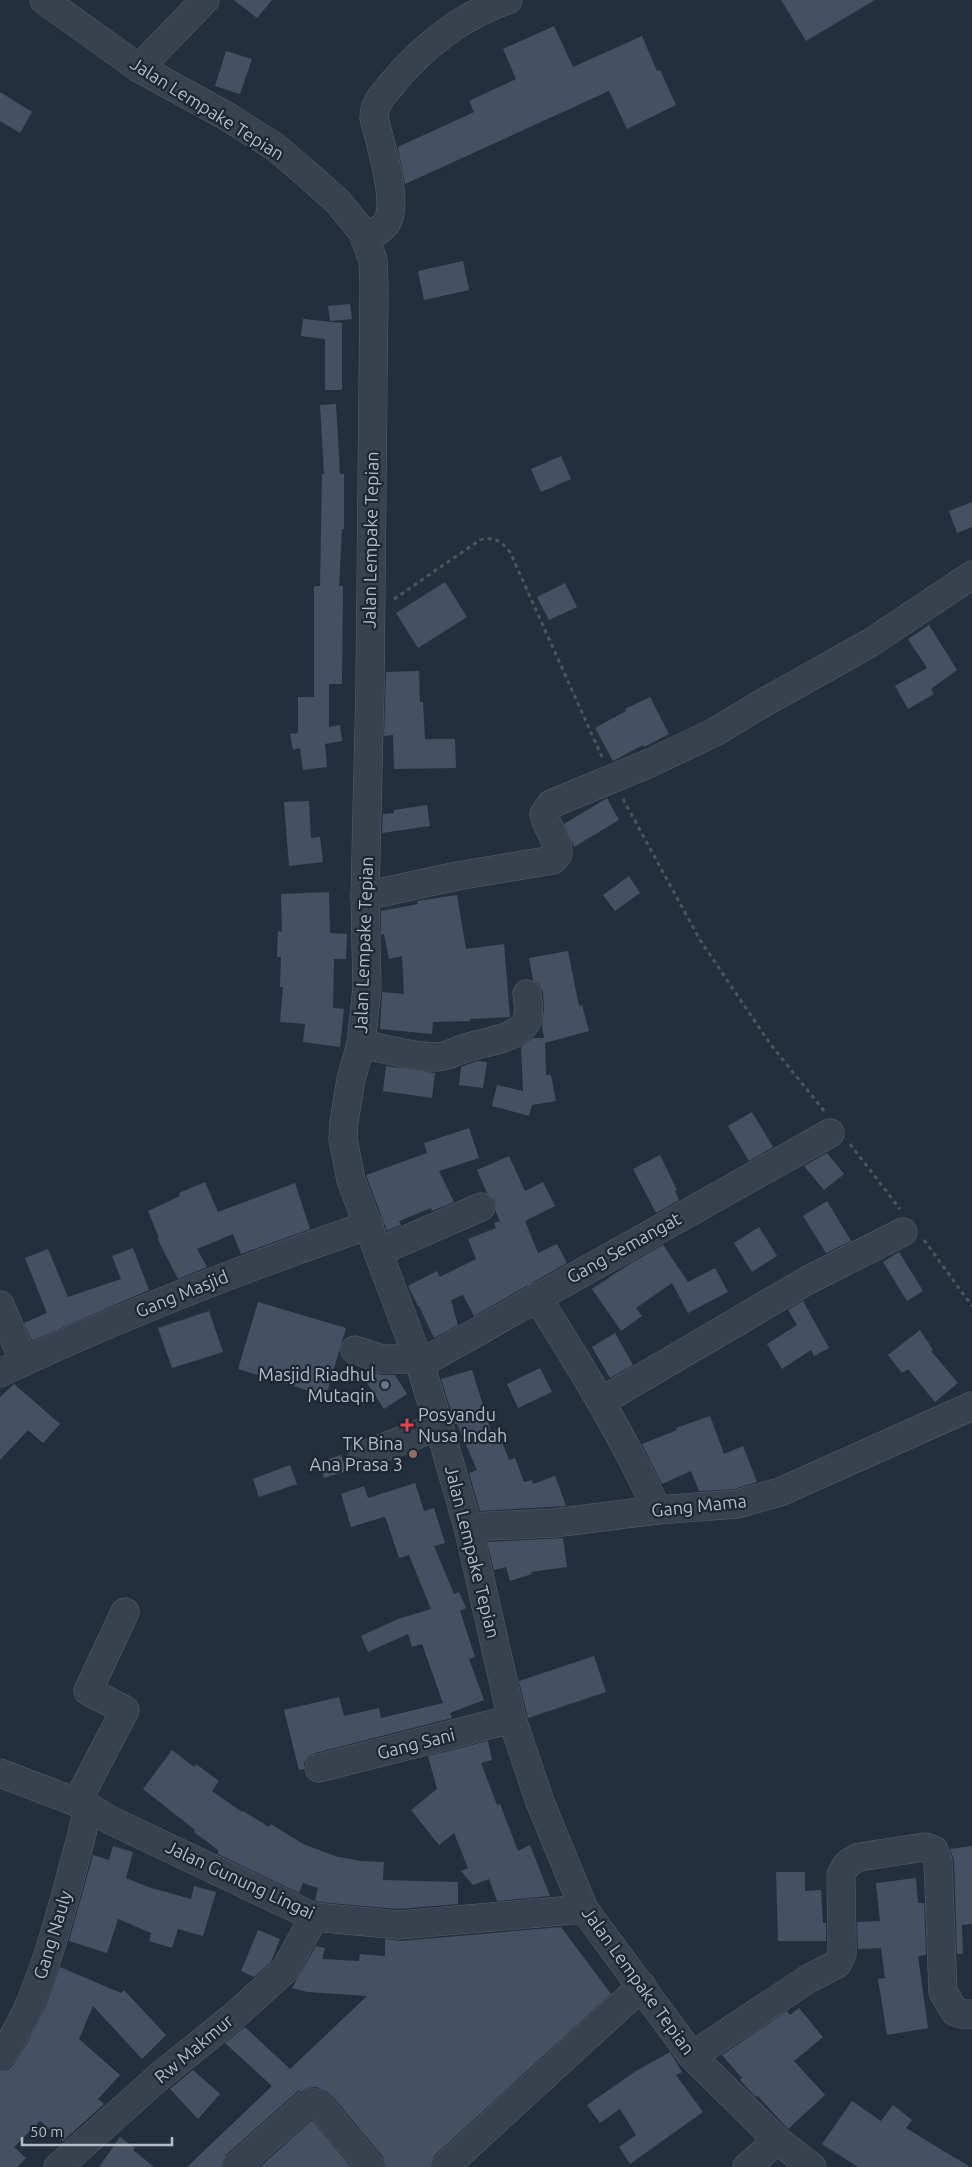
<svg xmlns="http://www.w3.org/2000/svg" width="972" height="2167" font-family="Ubuntu,sans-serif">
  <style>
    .building { fill: #455162 }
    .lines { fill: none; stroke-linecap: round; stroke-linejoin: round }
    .minor-casing { stroke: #565f6c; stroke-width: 29 }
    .path { stroke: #44595c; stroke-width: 3; stroke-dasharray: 4 4; stroke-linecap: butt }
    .minor { stroke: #38414e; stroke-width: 28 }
    .worship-dot { fill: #6b7280; stroke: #1d2633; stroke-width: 2 }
    .health-dot { fill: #e0444e; stroke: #1d2633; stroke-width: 2 }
    .education-dot { fill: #8d6e63; stroke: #1d2633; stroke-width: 2 }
    .labels { text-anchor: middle; stroke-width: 4.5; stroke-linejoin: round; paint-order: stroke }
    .street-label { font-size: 18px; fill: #b4bcc9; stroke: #1d2633 }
    .poi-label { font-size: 18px; fill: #b4bcc9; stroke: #1d2633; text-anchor: end }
  </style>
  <rect width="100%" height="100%" fill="#242f3e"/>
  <g class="building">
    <path d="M 234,0 L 272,0 L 257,18 Z"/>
    <path d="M 781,0 L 875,0 L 806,41 Z"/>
    <path d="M 554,26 L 573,67 L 642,36 L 657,71 L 660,70 L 676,105 L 627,129 L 609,91 L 405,184 L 398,147 L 474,112 L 469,101 L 516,79 L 503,49 Z"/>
    <path d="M 226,51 L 252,59 L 240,94 L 215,86 Z"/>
    <path d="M 0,92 L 32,112 L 20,133 L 0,121 Z"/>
    <path d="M 463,261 L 469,290 L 424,300 L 418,271 Z"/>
    <path d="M 350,304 L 352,319 L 330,321 L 328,306 Z"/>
    <path d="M 303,319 L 342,323 L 342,390 L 325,390 L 325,339 L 301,336 Z"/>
    <path d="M 336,404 L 340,474 L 344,474 L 344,529 L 342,529 L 339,586 L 343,586 L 342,684 L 329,684 L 329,727 L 340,725 L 342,741 L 325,744 L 327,767 L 303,770 L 300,748 L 293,750 L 290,734 L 298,733 L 298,697 L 314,697 L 314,586 L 320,586 L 322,474 L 324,474 L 320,405 Z"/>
    <path d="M 561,456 L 571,479 L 541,492 L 531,469 Z"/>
    <path d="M 972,502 L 972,527 L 957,533 L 949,511 Z"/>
    <path d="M 445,582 L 467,617 L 418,648 L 396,613 Z"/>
    <path d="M 565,583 L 577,607 L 549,620 L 537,597 Z"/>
    <path d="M 929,625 L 957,670 L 931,689 L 934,694 L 908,709 L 895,686 L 927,668 L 908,639 Z"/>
    <path d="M 419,671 L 420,702 L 423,702 L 425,739 L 455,739 L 456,768 L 394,769 L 393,735 L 384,736 L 386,672 Z"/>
    <path d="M 650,697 L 669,734 L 644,747 L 643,745 L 613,761 L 595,728 L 626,711 L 625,709 Z"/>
    <path d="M 607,798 L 619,820 L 574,847 L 564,824 Z"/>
    <path d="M 309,801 L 311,838 L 320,837 L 323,862 L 289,866 L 284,802 Z"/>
    <path d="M 427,805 L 430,826 L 382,833 L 383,814 L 394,813 L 394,810 Z"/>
    <path d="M 629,876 L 640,893 L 615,911 L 603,895 Z"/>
    <path d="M 329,892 L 330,933 L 347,934 L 346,959 L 334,959 L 333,1008 L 344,1009 L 340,1047 L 303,1042 L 305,1024 L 280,1022 L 283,987 L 280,987 L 281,957 L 277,957 L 278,931 L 282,932 L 281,894 Z"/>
    <path d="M 457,895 L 466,949 L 504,944 L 510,1017 L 470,1019 L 470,1021 L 433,1022 L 432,1034 L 380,1029 L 382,992 L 404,994 L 402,956 L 389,959 L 384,934 L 381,935 L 381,911 L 418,904 L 417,901 Z"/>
    <path d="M 568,951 L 579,1006 L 582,1005 L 589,1031 L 545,1043 L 545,1041 L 546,1075 L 551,1075 L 556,1101 L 532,1105 L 529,1116 L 492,1106 L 497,1085 L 523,1091 L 521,1047 L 533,1038 L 544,1038 L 542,1025 L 544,1010 L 543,992 L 539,984 L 533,980 L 529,958 Z"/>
    <path d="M 477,1061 L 487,1062 L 483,1088 L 459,1085 L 461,1067 Z"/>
    <path d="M 386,1066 L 435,1073 L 432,1098 L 383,1091 Z"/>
    <path d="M 752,1112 L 773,1147 L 749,1161 L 728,1126 Z"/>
    <path d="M 469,1128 L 479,1158 L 439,1171 L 454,1202 L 432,1211 L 431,1208 L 399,1221 L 401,1225 L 387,1231 L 366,1175 L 427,1153 L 424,1143 Z"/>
    <path d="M 827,1153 L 844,1174 L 824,1190 L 804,1166 Z"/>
    <path d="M 660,1155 L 677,1190 L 675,1191 L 679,1200 L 656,1213 L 633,1169 Z"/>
    <path d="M 509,1156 L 525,1191 L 543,1182 L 555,1206 L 525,1221 L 538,1253 L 557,1244 L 567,1263 L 474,1316 L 463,1295 L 451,1300 L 458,1325 L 434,1338 L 419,1306 L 418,1306 L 408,1286 L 437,1271 L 440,1277 L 476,1259 L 468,1239 L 496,1228 L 494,1223 L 500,1221 L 496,1212 L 495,1200 L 487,1193 L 477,1170 Z"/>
    <path d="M 205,1182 L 218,1212 L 295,1183 L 310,1229 L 241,1254 L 233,1234 L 197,1249 L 207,1267 L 178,1279 L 157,1238 L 159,1238 L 148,1211 L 180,1196 L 179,1193 Z"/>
    <path d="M 827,1201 L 851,1241 L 826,1253 L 803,1216 Z"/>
    <path d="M 759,1227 L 777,1256 L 752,1272 L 734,1243 Z"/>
    <path d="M 663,1245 L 688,1282 L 715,1268 L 728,1292 L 688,1313 L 672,1283 L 636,1308 L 642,1316 L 621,1331 L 592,1289 L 631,1263 Z"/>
    <path d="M 133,1248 L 149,1290 L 32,1341 L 24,1323 L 47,1313 L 25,1258 L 48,1249 L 68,1297 L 121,1279 L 112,1256 Z"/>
    <path d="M 899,1252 L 923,1291 L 907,1301 L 883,1262 Z"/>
    <path d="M 803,1301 L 829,1348 L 814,1356 L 811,1350 L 782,1369 L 767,1344 L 797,1325 L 788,1310 Z"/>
    <path d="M 258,1302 L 346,1328 L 326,1396 L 238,1369 Z"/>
    <path d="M 209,1311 L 223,1352 L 172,1368 L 158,1328 Z"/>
    <path d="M 920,1330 L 933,1350 L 931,1351 L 958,1383 L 935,1402 L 908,1369 L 902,1373 L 888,1355 Z"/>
    <path d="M 615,1333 L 633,1365 L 610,1378 L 592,1347 Z"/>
    <path d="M 540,1368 L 552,1392 L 518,1408 L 507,1384 Z"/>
    <path d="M 472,1370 L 491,1431 L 497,1429 L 509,1460 L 515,1458 L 524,1482 L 532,1480 L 533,1484 L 555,1476 L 566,1506 L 480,1511 L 469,1473 L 477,1470 L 457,1424 L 455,1424 L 441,1379 Z"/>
    <path d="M 369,1371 L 382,1375 L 395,1375 L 407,1394 L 384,1409 L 362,1375 Z"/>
    <path d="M 14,1384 L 60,1424 L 43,1443 L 28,1430 L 0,1460 L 0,1397 Z"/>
    <path d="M 710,1416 L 724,1454 L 743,1446 L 757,1482 L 734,1489 L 699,1491 L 691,1471 L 662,1484 L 642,1444 L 677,1430 L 676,1428 Z"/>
    <path d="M 341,1455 L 346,1471 L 324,1478 L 319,1462 Z"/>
    <path d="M 290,1465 L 297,1484 L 259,1497 L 253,1479 Z"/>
    <path d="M 415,1483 L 424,1511 L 434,1508 L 445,1543 L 434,1546 L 454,1594 L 459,1592 L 466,1608 L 460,1611 L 475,1657 L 469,1659 L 484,1700 L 450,1713 L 452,1718 L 315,1753 L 308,1757 L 304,1763 L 304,1769 L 299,1770 L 284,1710 L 339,1697 L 344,1716 L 379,1708 L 381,1718 L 443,1703 L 422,1644 L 412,1647 L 408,1634 L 368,1652 L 361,1636 L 398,1619 L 431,1609 L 409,1555 L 399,1558 L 386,1519 L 384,1517 L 351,1527 L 341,1494 L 364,1486 L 368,1498 Z"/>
    <path d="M 563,1538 L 567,1567 L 531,1572 L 532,1574 L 510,1581 L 506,1567 L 494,1570 L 487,1542 Z"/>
    <path d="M 594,1656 L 606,1692 L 528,1718 L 519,1681 Z"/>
    <path d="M 488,1741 L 492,1760 L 481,1763 L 497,1805 L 500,1804 L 518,1851 L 530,1845 L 550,1896 L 497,1901 L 489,1879 L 473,1885 L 461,1871 L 468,1868 L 454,1833 L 439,1845 L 411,1810 L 437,1789 L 428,1756 Z"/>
    <path d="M 172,1750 L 194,1767 L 196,1764 L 219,1781 L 212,1791 L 242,1812 L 243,1811 L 269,1827 L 271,1824 L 303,1844 L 335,1856 L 360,1861 L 384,1862 L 383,1880 L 458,1882 L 458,1904 L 399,1909 L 318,1902 L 315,1900 L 318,1888 L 303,1883 L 299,1893 L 218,1854 L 218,1850 L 194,1832 L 195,1830 L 143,1789 Z"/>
    <path d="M 113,1846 L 133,1852 L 126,1878 L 148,1887 L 191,1899 L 194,1886 L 216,1892 L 203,1936 L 178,1929 L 172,1948 L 149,1941 L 151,1933 L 118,1919 L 107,1953 L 69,1941 L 93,1855 L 109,1860 Z"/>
    <path d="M 972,1846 L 972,1924 L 962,1925 L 963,1954 L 957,1954 L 954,1860 L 950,1849 Z"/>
    <path d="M 776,1872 L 805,1872 L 805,1891 L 821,1890 L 823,1923 L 826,1923 L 826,1941 L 778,1941 Z"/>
    <path d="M 916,1878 L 918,1903 L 924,1903 L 926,1955 L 918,1956 L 928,2028 L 887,2035 L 878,1979 L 885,1978 L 881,1948 L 858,1949 L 857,1922 L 880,1921 L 876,1883 Z"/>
    <path d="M 561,1927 L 611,1994 L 434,2156 L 430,2167 L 386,2167 L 383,2157 L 333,2097 L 326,2091 L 316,2087 L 307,2088 L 298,2091 L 226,2155 L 221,2167 L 187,2167 L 272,2086 L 225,2043 L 245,2027 L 290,2069 L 367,1996 L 307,1992 L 292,1988 L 316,1946 L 325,1948 L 322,1959 L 359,1961 L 360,1954 L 385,1956 L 385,1939 L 400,1941 Z"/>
    <path d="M 258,1930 L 280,1939 L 271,1962 L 254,1977 L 241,1971 Z"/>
    <path d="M 60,1967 L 121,1993 L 124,1990 L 166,2035 L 142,2059 L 93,2006 L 79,2039 L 120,2075 L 98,2099 L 104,2104 L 63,2141 L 40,2121 L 14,2147 L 26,2158 L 17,2167 L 0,2167 L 0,2071 L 7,2070 L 12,2066 L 28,2042 L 46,2005 Z"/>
    <path d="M 799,2008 L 823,2037 L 794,2061 L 825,2095 L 788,2129 L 758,2096 L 756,2097 L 751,2092 L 740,2080 L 742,2078 L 722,2055 L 787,2011 L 790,2015 Z"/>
    <path d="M 670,2052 L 682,2072 L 676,2075 L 703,2112 L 630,2164 L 619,2147 L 636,2135 L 620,2109 L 600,2123 L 587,2105 L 636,2071 Z"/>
    <path d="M 193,2070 L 220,2094 L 198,2119 L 170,2089 Z"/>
    <path d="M 852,2101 L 881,2121 L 893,2105 L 912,2120 L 906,2128 L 970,2167 L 858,2167 L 822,2144 Z"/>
    <path d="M 312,2120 L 351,2167 L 260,2167 Z"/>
    <path d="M 120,2137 L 135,2148 L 133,2150 L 154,2167 L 99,2167 Z"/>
  </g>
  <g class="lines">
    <g class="minor-casing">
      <g id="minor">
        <path d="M 44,0 L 139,68 L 228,117 L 275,147 L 307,174 L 338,202 L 362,231 L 373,260 L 374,287 L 370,686 L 365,896 L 367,988 L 361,1044 L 351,1079 L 344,1122 L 343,1139 L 351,1180 L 420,1364 L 439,1426 L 468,1527 L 512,1719 L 540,1802 L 584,1909 L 692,2056 L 777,2140 L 812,2167"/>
        <path d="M 139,68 L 205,0"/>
        <path d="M 365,239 C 372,234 383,229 387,222 C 399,202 380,141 374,118 C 374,104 382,96 391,85 C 421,48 462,15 508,0"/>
        <path d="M 365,896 L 457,876 L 553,860 L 558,854 C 559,839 546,828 544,814 L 551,804 L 650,763 L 715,732 L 763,703 L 870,643 L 972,575"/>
        <path d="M 361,1044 C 385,1049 412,1057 436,1057 C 447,1057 456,1051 466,1048 C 484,1042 513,1040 525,1024 C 531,1015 528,1004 527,994"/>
        <path d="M 378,1252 L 481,1207"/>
        <path d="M 537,1297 C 581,1367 623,1435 657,1510"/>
        <path d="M 0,1305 L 24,1362"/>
        <path d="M 355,1350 L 382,1359 L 418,1359"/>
        <path d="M 420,1364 L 830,1133"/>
        <path d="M 0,1373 C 120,1316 243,1268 369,1225"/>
        <path d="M 602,1401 L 808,1280 L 903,1232"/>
        <path d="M 362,1456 L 439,1426"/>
        <path d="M 468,1527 L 554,1523 L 657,1510 L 737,1504 L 780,1492 L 972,1406"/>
        <path d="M 319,1768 L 512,1719"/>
        <path d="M 0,1773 L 89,1807 L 110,1820 L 314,1917 L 399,1925 L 584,1909"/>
        <path d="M 77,1802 L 125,1710 L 88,1691 L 125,1612"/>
        <path d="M 0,2056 C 22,2028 34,1995 46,1961 C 63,1910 75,1859 89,1807"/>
        <path d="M 692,2056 L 808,1979 L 837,1964 L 842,1954 L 842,1947 L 841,1875 C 845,1865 850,1861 859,1857 L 925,1847 L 934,1850 L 938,1861 L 943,1992 L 955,2012 L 962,2014 L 972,2014"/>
        <path d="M 58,2167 L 160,2076 L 234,2016 L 285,1970 L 314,1917"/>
        <path d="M 236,2167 L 308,2103 L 316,2103 L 321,2107 L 371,2167"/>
        <path d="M 445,2167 L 642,1986"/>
        <path d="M 747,2167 L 777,2140"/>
      </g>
    </g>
    <g class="path">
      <path d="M 394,599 L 480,540 C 494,536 501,541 510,552 L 602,757"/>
      <path d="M 623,799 L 700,940 L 771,1045 L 825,1112"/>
      <path d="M 850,1144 L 900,1209"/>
      <path d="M 924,1240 L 972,1306"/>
    </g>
    <use href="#minor" class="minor"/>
  </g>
  <circle class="worship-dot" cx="385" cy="1385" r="5"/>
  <path class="health-dot" d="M404.5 1417.5h5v5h5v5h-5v5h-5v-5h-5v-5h5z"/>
  <circle class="education-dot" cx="413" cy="1454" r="5"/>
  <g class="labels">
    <g class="street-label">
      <text transform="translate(207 109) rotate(32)" y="6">Jalan Lempake Tepian</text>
      <text transform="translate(371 540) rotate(-89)" y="6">Jalan Lempake Tepian</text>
      <text transform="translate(364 945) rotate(-88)" y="6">Jalan Lempake Tepian</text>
      <text transform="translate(624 1248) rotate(-29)" y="6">Gang Semangat</text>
      <text transform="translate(182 1294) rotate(-22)" y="6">Gang Masjid</text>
      <text transform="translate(699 1506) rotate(-6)" y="6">Gang Mama</text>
      <text transform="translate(472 1552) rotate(76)" y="6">Jalan Lempake Tepian</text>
      <text transform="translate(416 1744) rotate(-14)" y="6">Gang Sani</text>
      <text transform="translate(240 1880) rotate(25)" y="6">Jalan Gunung Lingai</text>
      <text transform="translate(53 1935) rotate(-73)" y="6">Gang Nauly</text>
      <text transform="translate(638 1981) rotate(54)" y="6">Jalan Lempake Tepian</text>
      <text transform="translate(194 2049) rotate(-40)" y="6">Rw Makmur</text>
    </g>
    <g class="poi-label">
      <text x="375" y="1381">Masjid Riadhul<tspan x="375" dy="21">Mutaqin</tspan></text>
      <text x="418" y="1421" text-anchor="start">Posyandu<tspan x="418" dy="21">Nusa Indah</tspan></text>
      <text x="403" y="1450">TK Bina<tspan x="403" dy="21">Ana Prasa 3</tspan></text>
    </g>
  </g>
  <path d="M22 2137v8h150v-8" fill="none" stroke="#b4bcc9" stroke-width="2.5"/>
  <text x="30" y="2137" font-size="15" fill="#b4bcc9" stroke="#1d2633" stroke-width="4" paint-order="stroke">50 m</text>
</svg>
